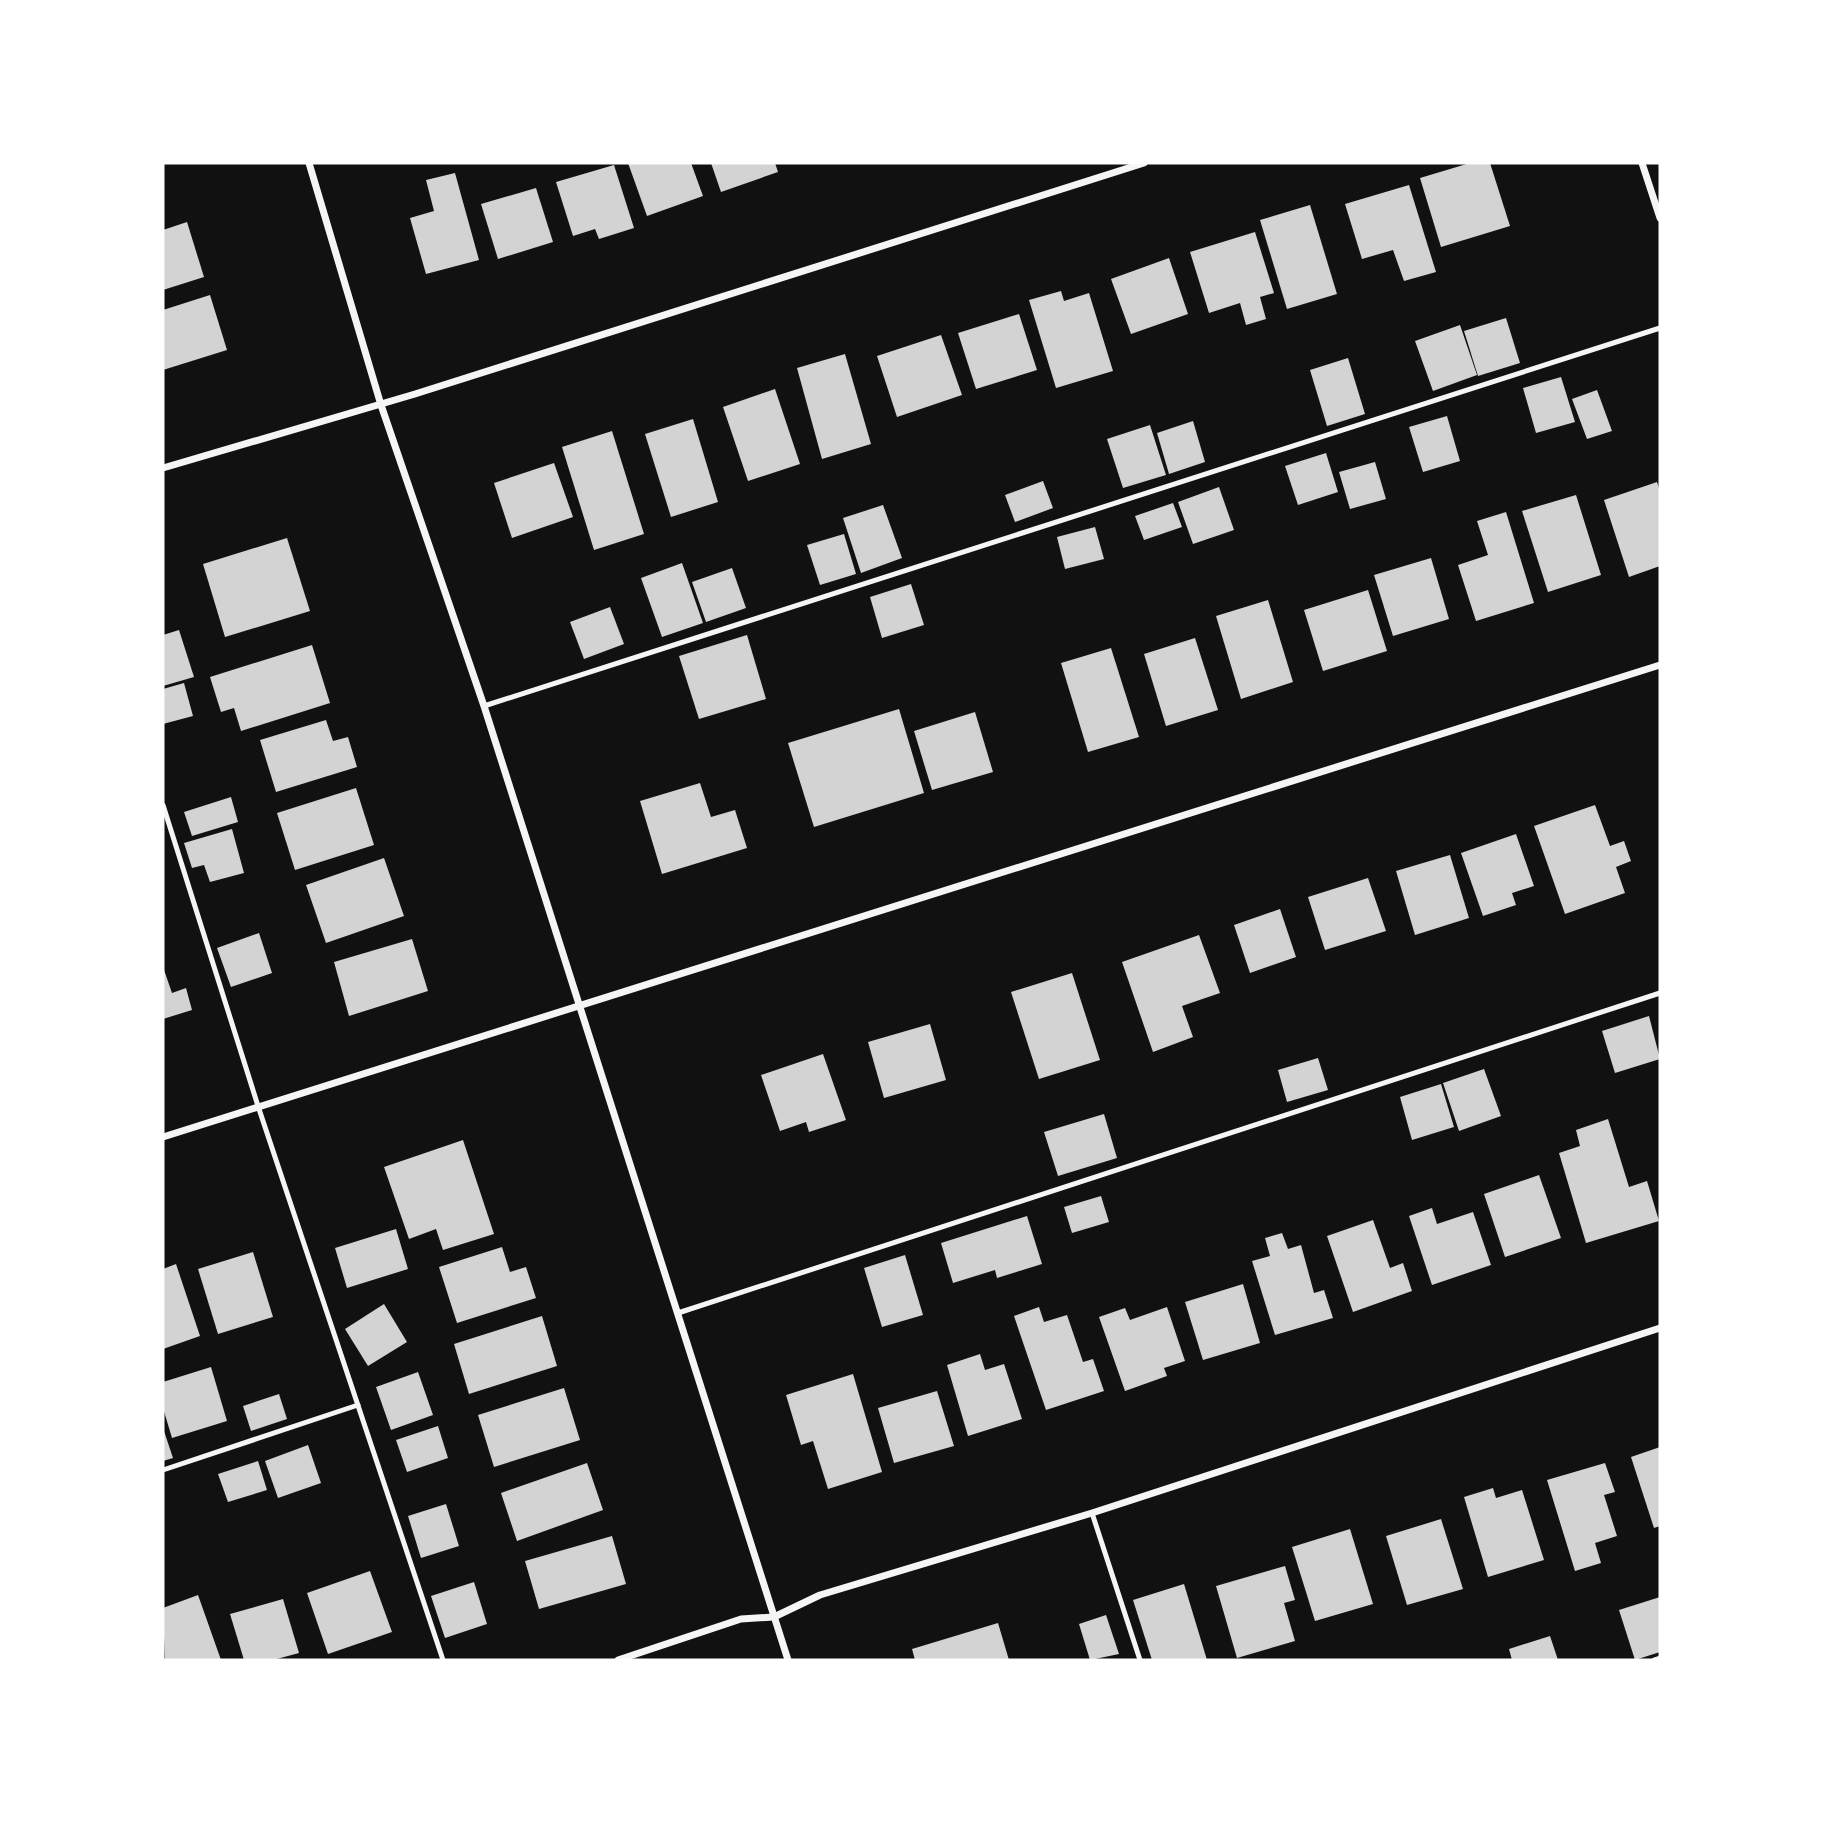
<svg xmlns="http://www.w3.org/2000/svg" width="1823" height="1823" font-family="Overpass,sans-serif">
  <style>
    .building { fill: #d3d3d3 }
    .lines { fill: none; stroke-linecap: round; stroke-linejoin: round }
    .service { stroke: #f5f5f5; stroke-width: 5 }
    .minor { stroke: #f5f5f5; stroke-width: 7 }
  </style>
  <rect width="100%" height="100%" fill="#111"/>
  <g class="building">
    <path d="M 628,163 L 691,163 L 703,196 L 647,216 Z"/>
    <path d="M 711,163 L 775,163 L 778,172 L 721,192 Z"/>
    <path d="M 1470,163 L 1490,163 L 1510,226 L 1441,247 L 1420,178 Z"/>
    <path d="M 614,165 L 634,228 L 599,239 L 595,229 L 573,236 L 556,182 Z"/>
    <path d="M 455,173 L 479,260 L 426,274 L 410,218 L 434,211 L 426,180 Z"/>
    <path d="M 1409,185 L 1436,272 L 1404,281 L 1393,250 L 1362,259 L 1345,204 Z"/>
    <path d="M 536,188 L 553,242 L 498,259 L 481,204 Z"/>
    <path d="M 1310,205 L 1337,294 L 1287,309 L 1260,220 Z"/>
    <path d="M 187,222 L 204,277 L 163,290 L 163,230 Z"/>
    <path d="M 1255,232 L 1274,293 L 1260,297 L 1266,319 L 1246,325 L 1240,303 L 1209,313 L 1190,252 Z"/>
    <path d="M 1169,258 L 1188,314 L 1131,334 L 1111,279 Z"/>
    <path d="M 1061,291 L 1064,301 L 1089,293 L 1113,371 L 1056,388 L 1029,300 Z"/>
    <path d="M 210,295 L 227,350 L 163,370 L 163,310 Z"/>
    <path d="M 1019,314 L 1037,370 L 976,389 L 958,333 Z"/>
    <path d="M 1506,318 L 1520,363 L 1478,376 L 1464,331 Z"/>
    <path d="M 1460,325 L 1477,375 L 1433,391 L 1415,341 Z"/>
    <path d="M 941,335 L 962,395 L 897,417 L 877,356 Z"/>
    <path d="M 845,354 L 871,444 L 822,459 L 797,368 Z"/>
    <path d="M 1348,358 L 1365,414 L 1327,426 L 1310,370 Z"/>
    <path d="M 1561,377 L 1575,422 L 1536,433 L 1523,388 Z"/>
    <path d="M 775,389 L 800,464 L 748,481 L 723,407 Z"/>
    <path d="M 1597,390 L 1612,431 L 1587,439 L 1572,399 Z"/>
    <path d="M 1447,416 L 1460,461 L 1423,472 L 1409,427 Z"/>
    <path d="M 693,419 L 718,502 L 671,517 L 645,434 Z"/>
    <path d="M 1193,421 L 1205,462 L 1169,474 L 1157,433 Z"/>
    <path d="M 1150,425 L 1166,475 L 1123,488 L 1107,439 Z"/>
    <path d="M 612,431 L 644,534 L 594,550 L 562,447 Z"/>
    <path d="M 1326,453 L 1338,492 L 1298,505 L 1285,466 Z"/>
    <path d="M 1375,462 L 1386,499 L 1350,509 L 1339,472 Z"/>
    <path d="M 554,463 L 573,517 L 512,538 L 494,483 Z"/>
    <path d="M 1043,481 L 1053,508 L 1015,522 L 1005,495 Z"/>
    <path d="M 1657,482 L 1660,491 L 1660,566 L 1629,577 L 1604,500 Z"/>
    <path d="M 1219,487 L 1234,530 L 1193,544 L 1178,502 Z"/>
    <path d="M 1576,495 L 1601,575 L 1548,592 L 1522,511 Z"/>
    <path d="M 1173,503 L 1182,527 L 1144,540 L 1135,516 Z"/>
    <path d="M 883,505 L 902,558 L 861,573 L 843,518 Z"/>
    <path d="M 1506,512 L 1534,603 L 1476,621 L 1458,565 L 1488,555 L 1477,521 Z"/>
    <path d="M 1095,527 L 1104,559 L 1065,569 L 1057,537 Z"/>
    <path d="M 844,534 L 856,574 L 820,585 L 807,545 Z"/>
    <path d="M 287,538 L 310,611 L 225,637 L 203,564 Z"/>
    <path d="M 1431,558 L 1449,619 L 1393,636 L 1374,575 Z"/>
    <path d="M 682,563 L 703,623 L 662,637 L 641,578 Z"/>
    <path d="M 732,568 L 746,608 L 706,622 L 692,582 Z"/>
    <path d="M 911,584 L 924,625 L 882,638 L 870,597 Z"/>
    <path d="M 1368,590 L 1387,651 L 1323,671 L 1304,610 Z"/>
    <path d="M 1268,600 L 1293,682 L 1241,699 L 1216,616 Z"/>
    <path d="M 610,607 L 624,644 L 584,659 L 570,622 Z"/>
    <path d="M 179,630 L 194,677 L 163,686 L 163,635 Z"/>
    <path d="M 747,635 L 766,699 L 699,719 L 679,656 Z"/>
    <path d="M 1195,638 L 1218,710 L 1166,726 L 1144,654 Z"/>
    <path d="M 312,645 L 330,703 L 241,731 L 234,708 L 221,712 L 210,677 Z"/>
    <path d="M 1111,648 L 1139,737 L 1088,752 L 1061,663 Z"/>
    <path d="M 184,683 L 193,716 L 163,724 L 163,689 Z"/>
    <path d="M 899,709 L 924,793 L 814,827 L 788,743 Z"/>
    <path d="M 975,712 L 993,772 L 932,790 L 914,731 Z"/>
    <path d="M 326,720 L 333,741 L 348,737 L 357,767 L 276,792 L 260,740 Z"/>
    <path d="M 700,783 L 711,817 L 735,810 L 747,848 L 662,874 L 640,801 Z"/>
    <path d="M 356,788 L 374,845 L 295,870 L 277,813 Z"/>
    <path d="M 231,797 L 238,822 L 192,836 L 184,812 Z"/>
    <path d="M 1595,805 L 1610,846 L 1624,841 L 1631,861 L 1616,867 L 1625,893 L 1565,914 L 1534,826 Z"/>
    <path d="M 232,829 L 244,873 L 210,882 L 204,865 L 192,868 L 184,843 Z"/>
    <path d="M 1516,834 L 1534,886 L 1512,893 L 1516,905 L 1483,916 L 1461,853 Z"/>
    <path d="M 1450,855 L 1469,918 L 1415,935 L 1396,871 Z"/>
    <path d="M 384,858 L 404,916 L 326,943 L 306,885 Z"/>
    <path d="M 1368,878 L 1386,931 L 1325,950 L 1308,897 Z"/>
    <path d="M 1280,909 L 1296,957 L 1250,973 L 1234,925 Z"/>
    <path d="M 259,933 L 272,973 L 231,987 L 217,948 Z"/>
    <path d="M 1199,935 L 1220,993 L 1182,1006 L 1193,1037 L 1153,1052 L 1122,962 Z"/>
    <path d="M 412,939 L 428,991 L 349,1016 L 334,962 Z"/>
    <path d="M 163,967 L 172,993 L 186,988 L 192,1010 L 163,1019 Z"/>
    <path d="M 1072,973 L 1100,1060 L 1039,1079 L 1011,992 Z"/>
    <path d="M 1649,1016 L 1660,1059 L 1615,1073 L 1602,1031 Z"/>
    <path d="M 930,1024 L 946,1080 L 884,1098 L 868,1042 Z"/>
    <path d="M 823,1054 L 846,1120 L 809,1132 L 806,1122 L 780,1131 L 761,1075 Z"/>
    <path d="M 1318,1058 L 1328,1090 L 1287,1102 L 1278,1070 Z"/>
    <path d="M 1484,1069 L 1501,1116 L 1459,1131 L 1443,1083 Z"/>
    <path d="M 1441,1084 L 1454,1127 L 1412,1140 L 1400,1097 Z"/>
    <path d="M 1104,1114 L 1117,1158 L 1058,1176 L 1044,1132 Z"/>
    <path d="M 1608,1119 L 1629,1187 L 1647,1181 L 1659,1221 L 1586,1243 L 1559,1153 L 1580,1146 L 1576,1130 Z"/>
    <path d="M 463,1140 L 494,1234 L 443,1250 L 436,1229 L 409,1239 L 384,1167 Z"/>
    <path d="M 1539,1175 L 1561,1238 L 1505,1257 L 1484,1194 Z"/>
    <path d="M 1101,1196 L 1109,1222 L 1072,1233 L 1064,1207 Z"/>
    <path d="M 1432,1208 L 1437,1224 L 1473,1212 L 1491,1265 L 1432,1285 L 1409,1216 Z"/>
    <path d="M 1027,1216 L 1042,1264 L 997,1278 L 995,1270 L 953,1283 L 941,1243 Z"/>
    <path d="M 1373,1220 L 1390,1268 L 1403,1263 L 1412,1291 L 1353,1312 L 1327,1236 Z"/>
    <path d="M 396,1229 L 408,1269 L 347,1288 L 335,1248 Z"/>
    <path d="M 1282,1233 L 1288,1249 L 1301,1245 L 1314,1293 L 1324,1290 L 1333,1318 L 1275,1335 L 1252,1261 L 1270,1256 L 1265,1238 Z"/>
    <path d="M 502,1247 L 510,1272 L 526,1267 L 536,1298 L 457,1323 L 439,1267 Z"/>
    <path d="M 253,1252 L 273,1317 L 218,1334 L 198,1269 Z"/>
    <path d="M 905,1255 L 923,1315 L 882,1327 L 864,1268 Z"/>
    <path d="M 176,1264 L 200,1336 L 163,1349 L 163,1269 Z"/>
    <path d="M 1243,1284 L 1260,1343 L 1203,1360 L 1185,1302 Z"/>
    <path d="M 384,1304 L 407,1342 L 368,1366 L 345,1329 Z"/>
    <path d="M 1039,1307 L 1044,1322 L 1067,1315 L 1083,1362 L 1093,1359 L 1104,1391 L 1046,1410 L 1014,1316 Z"/>
    <path d="M 1167,1307 L 1185,1361 L 1164,1368 L 1167,1376 L 1125,1391 L 1099,1317 L 1125,1308 L 1130,1320 Z"/>
    <path d="M 542,1316 L 557,1366 L 469,1394 L 454,1344 Z"/>
    <path d="M 980,1354 L 985,1370 L 1004,1364 L 1022,1419 L 968,1436 L 947,1365 Z"/>
    <path d="M 211,1367 L 227,1421 L 172,1438 L 163,1408 L 163,1382 Z"/>
    <path d="M 418,1372 L 433,1415 L 391,1430 L 376,1387 Z"/>
    <path d="M 853,1374 L 882,1472 L 828,1489 L 813,1441 L 801,1445 L 786,1395 Z"/>
    <path d="M 564,1388 L 580,1440 L 494,1467 L 478,1415 Z"/>
    <path d="M 937,1391 L 954,1446 L 894,1463 L 878,1408 Z"/>
    <path d="M 279,1394 L 287,1419 L 251,1431 L 243,1406 Z"/>
    <path d="M 438,1426 L 448,1458 L 407,1472 L 396,1440 Z"/>
    <path d="M 163,1428 L 173,1458 L 163,1461 Z"/>
    <path d="M 308,1445 L 321,1483 L 278,1498 L 265,1461 Z"/>
    <path d="M 1660,1447 L 1660,1526 L 1654,1528 L 1631,1457 Z"/>
    <path d="M 258,1461 L 267,1490 L 228,1502 L 218,1474 Z"/>
    <path d="M 587,1463 L 603,1510 L 517,1541 L 501,1493 Z"/>
    <path d="M 1605,1463 L 1615,1492 L 1604,1495 L 1617,1536 L 1595,1543 L 1601,1563 L 1575,1571 L 1547,1480 Z"/>
    <path d="M 1493,1488 L 1496,1498 L 1522,1490 L 1544,1560 L 1488,1577 L 1464,1497 Z"/>
    <path d="M 446,1504 L 459,1546 L 421,1558 L 408,1516 Z"/>
    <path d="M 1441,1519 L 1463,1589 L 1407,1605 L 1386,1536 Z"/>
    <path d="M 1350,1529 L 1373,1604 L 1315,1621 L 1292,1547 Z"/>
    <path d="M 612,1536 L 626,1584 L 539,1609 L 525,1561 Z"/>
    <path d="M 1285,1566 L 1295,1600 L 1284,1603 L 1295,1641 L 1237,1658 L 1216,1586 Z"/>
    <path d="M 370,1571 L 392,1632 L 328,1654 L 307,1593 Z"/>
    <path d="M 474,1582 L 487,1624 L 445,1638 L 431,1596 Z"/>
    <path d="M 1184,1584 L 1207,1660 L 1152,1660 L 1133,1600 Z"/>
    <path d="M 198,1595 L 221,1660 L 165,1660 L 163,1608 Z"/>
    <path d="M 1660,1597 L 1660,1652 L 1635,1660 L 1619,1610 Z"/>
    <path d="M 283,1599 L 299,1653 L 273,1660 L 244,1660 L 230,1614 Z"/>
    <path d="M 1106,1615 L 1119,1654 L 1090,1660 L 1079,1624 Z"/>
    <path d="M 998,1623 L 1009,1660 L 915,1660 L 912,1649 Z"/>
    <path d="M 1550,1636 L 1558,1660 L 1512,1660 L 1509,1649 Z"/>
  </g>
  <g class="lines">
    <g class="service">
      <path d="M 484,706 L 1660,328"/>
      <path d="M 163,805 L 258,1106 L 443,1660"/>
      <path d="M 678,1313 L 1660,993"/>
      <path d="M 163,1470 L 358,1405"/>
      <path d="M 1092,1513 L 1140,1660"/>
      <path d="M 1654,1660 L 1660,1658"/>
    </g>
    <g class="minor">
      <path d="M 309,163 L 381,405 L 484,706 L 788,1660"/>
      <path d="M 1642,163 L 1660,218"/>
      <path d="M 163,468 L 415,394 L 1144,163"/>
      <path d="M 163,1137 L 1660,665"/>
      <path d="M 618,1660 L 741,1619 L 774,1617 L 820,1595 L 1092,1513 L 1660,1328"/>
    </g>
  </g>
  <rect width="1823" height="1823" fill="none" stroke="#ffffff" stroke-width="329"/>
</svg>
